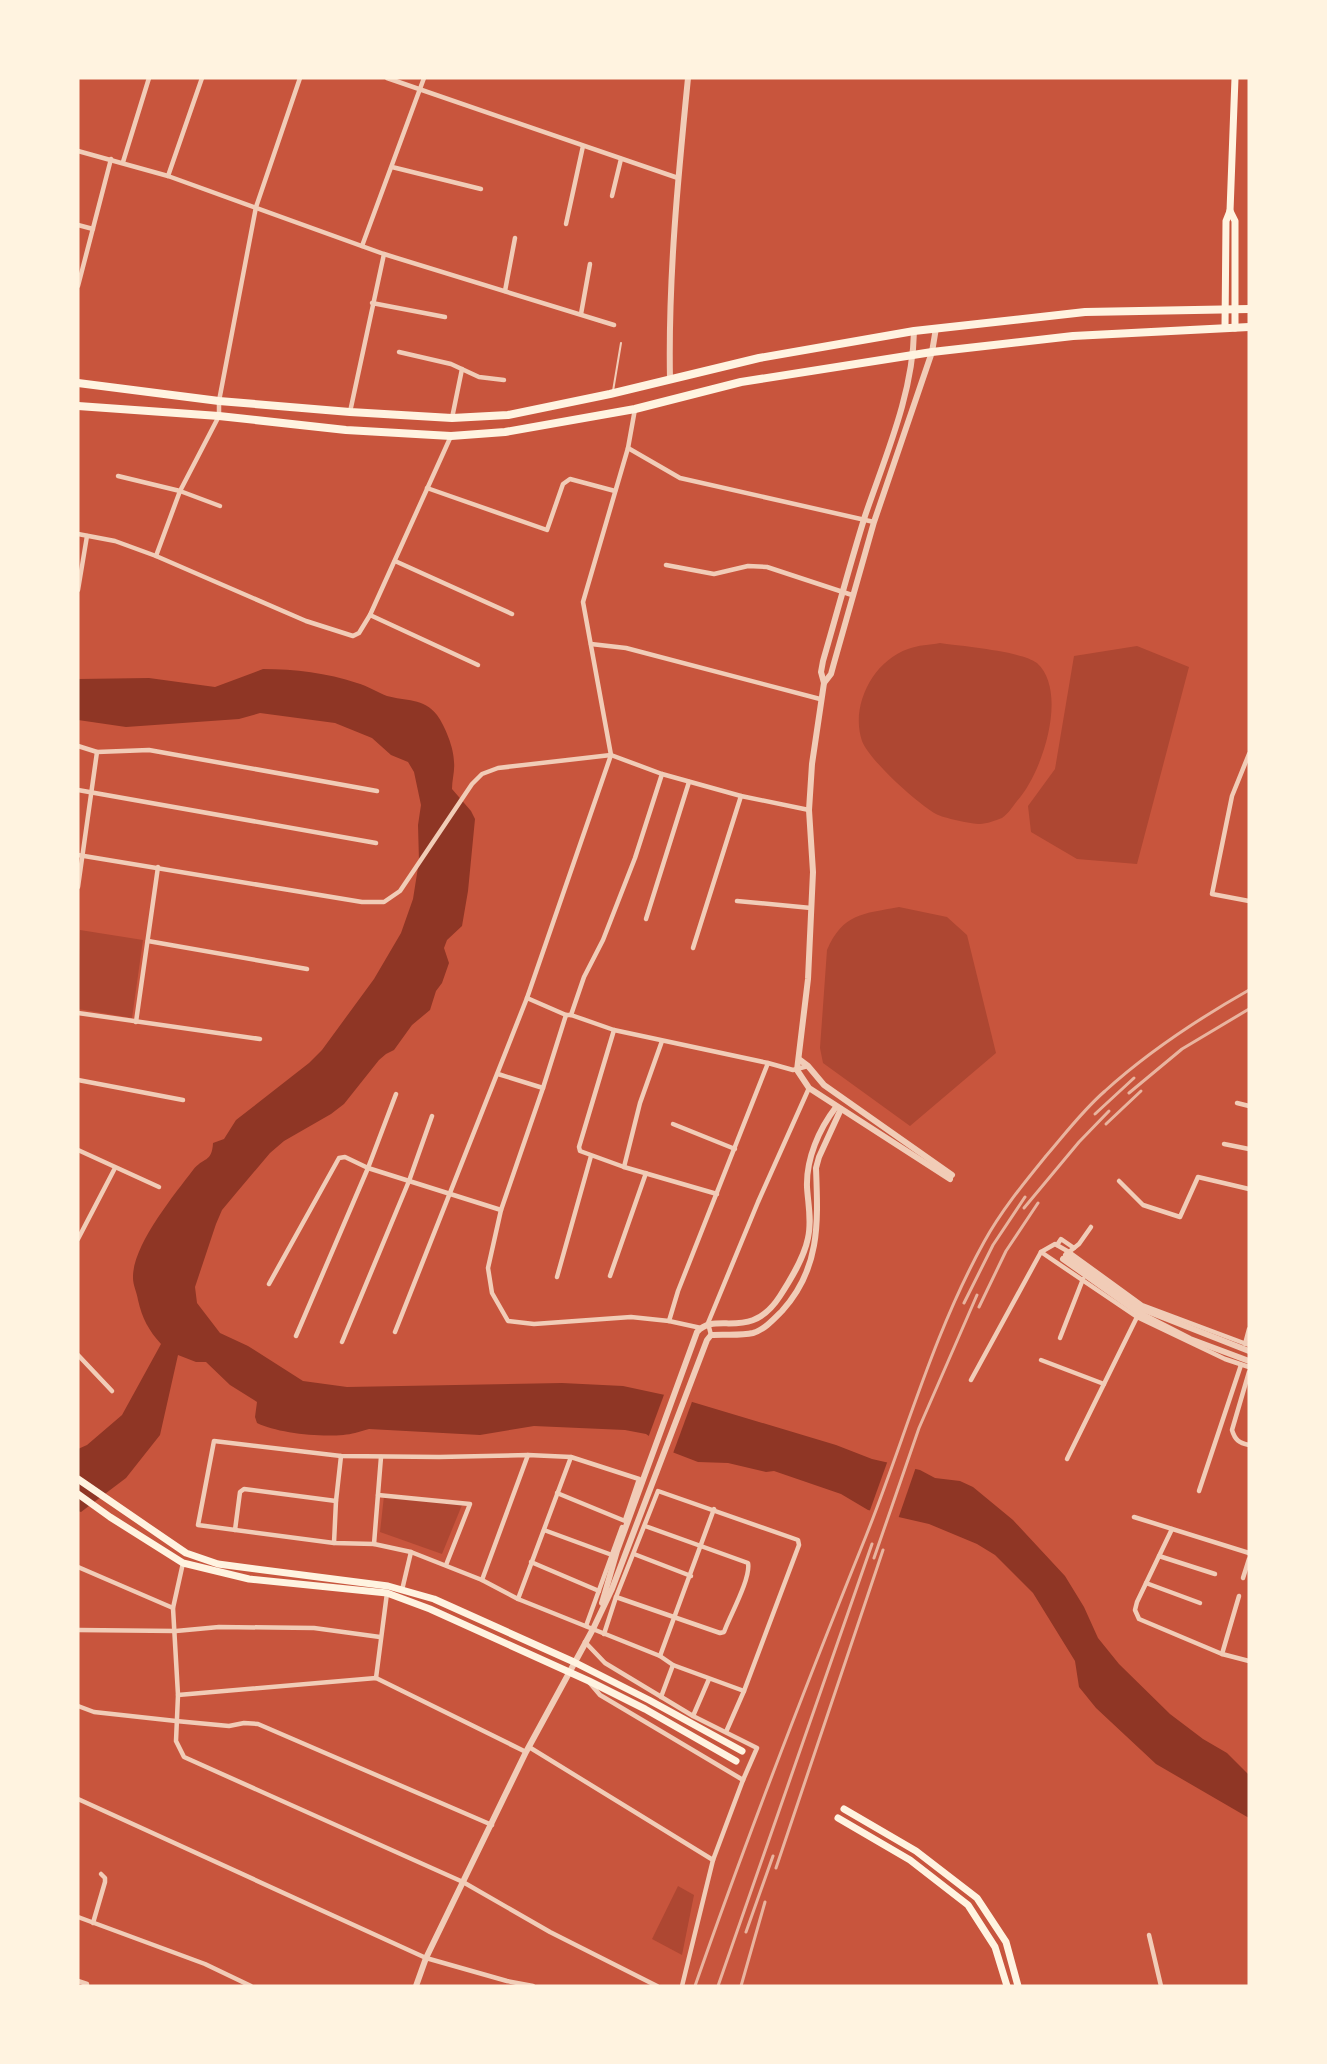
<svg xmlns="http://www.w3.org/2000/svg" width="1327" height="2064" font-family="Cabin,sans-serif">
  <style>
    .green { fill: #ae4732 }
    .water { fill: #8f3625 }
    .pier { fill: #c8553d }
    .lines { fill: none; stroke-linecap: round; stroke-linejoin: round }
    .service { stroke: #f1ccb7; stroke-width: 2 }
    .minor { stroke: #f1ccb7; stroke-width: 4.5 }
    .tertiary { stroke: #f1ccb7; stroke-width: 6 }
    .secondary { stroke: #fff3e0; stroke-width: 7 }
    .primary { stroke: #fff3e0; stroke-width: 8 }
    .rail { stroke: #e9b49f; stroke-width: 3 }
  </style>
  <rect width="100%" height="100%" fill="#c8553d"/>
  <g class="green">
    <path d="M 940,643 C 960,646 1022,651 1037,663 C 1069,692 1042,774 1017,801 C 1013,806 1008,814 1002,818 C 997,820 986,824 980,824 C 972,824 943,818 936,814 C 918,804 869,760 862,741 C 850,706 873,661 908,649 C 918,645 930,645 940,643 Z"/>
    <path d="M 1137,646 L 1189,667 L 1137,864 L 1077,859 L 1031,832 L 1028,806 L 1055,769 L 1074,656 Z"/>
    <path d="M 899,907 L 947,917 L 967,935 L 996,1053 L 910,1126 L 823,1063 L 820,1048 L 827,950 C 843,913 863,914 899,907 Z"/>
    <path d="M 80,930 L 143,940 L 132,1018 L 78,1009 Z"/>
    <path d="M 384,1496 L 462,1505 L 442,1554 L 380,1532 Z"/>
    <path d="M 678,1886 L 694,1895 L 682,1955 L 652,1939 Z"/>
  </g>
  <path class="water" d="M 263,669 C 295,669 327,673 357,683 C 368,686 377,692 387,696 C 405,701 424,698 437,715 C 445,726 454,748 454,762 C 455,771 452,780 452,789 L 471,811 L 475,819 L 468,891 L 462,926 L 447,940 L 444,948 L 449,963 L 442,983 L 436,991 L 430,1010 L 412,1025 L 394,1050 L 386,1054 L 379,1060 L 344,1104 L 331,1114 L 284,1141 L 270,1153 L 237,1192 L 222,1210 L 216,1224 L 195,1287 L 197,1303 L 220,1333 L 248,1346 L 303,1381 L 347,1387 L 562,1383 L 623,1386 L 679,1398 L 836,1445 L 872,1459 L 920,1470 L 935,1478 L 960,1481 L 973,1487 L 1013,1520 L 1065,1576 L 1084,1607 L 1098,1638 L 1119,1664 L 1170,1714 L 1203,1739 L 1227,1753 L 1249,1775 L 1249,1818 L 1156,1764 L 1096,1708 L 1079,1687 L 1075,1661 L 1033,1593 L 995,1555 L 977,1544 L 929,1524 L 868,1510 L 841,1494 L 774,1471 L 766,1472 L 728,1463 L 698,1462 L 672,1452 L 646,1434 L 625,1430 L 534,1426 L 480,1435 L 369,1429 C 364,1430 360,1432 355,1433 C 332,1439 279,1434 257,1423 L 255,1417 L 257,1402 L 230,1385 L 206,1362 L 196,1362 L 178,1355 L 160,1435 L 126,1478 L 81,1512 L 78,1511 L 78,1449 L 87,1445 L 122,1415 L 161,1344 C 149,1331 142,1318 138,1300 C 137,1293 133,1285 133,1278 C 132,1246 174,1195 193,1170 C 203,1157 212,1163 213,1143 L 224,1139 L 236,1120 L 309,1063 L 322,1050 L 374,979 L 401,933 L 413,899 L 419,861 L 418,825 L 421,805 L 414,772 L 408,762 L 391,755 L 372,738 L 335,723 L 260,713 L 239,719 L 126,727 L 78,720 L 78,679 L 149,678 L 215,687 Z"/>
  <g class="pier">
    <path d="M 665,1392 L 693,1399 L 672,1456 L 648,1438 Z"/>
    <path d="M 888,1460 L 916,1467 L 898,1519 L 869,1513 Z"/>
  </g>
  <g class="lines">
    <path class="service" d="M 613,391 L 621,343"/>
    <g class="minor">
      <path d="M 387,78 L 678,178"/>
      <path d="M 78,151 L 168,176 L 384,254 L 614,325"/>
      <path d="M 123,162 L 149,78"/>
      <path d="M 392,167 L 481,189"/>
      <path d="M 168,176 L 202,78"/>
      <path d="M 612,196 L 621,159"/>
      <path d="M 566,224 L 583,146"/>
      <path d="M 78,225 L 93,229"/>
      <path d="M 362,246 L 424,78"/>
      <path d="M 78,286 L 111,159"/>
      <path d="M 505,291 L 515,238"/>
      <path d="M 372,303 L 445,317"/>
      <path d="M 581,314 L 590,264"/>
      <path d="M 399,352 L 451,364 L 479,377 L 504,380"/>
      <path d="M 350,412 L 384,254"/>
      <path d="M 452,418 L 462,369"/>
      <path d="M 628,448 L 680,478 L 874,522"/>
      <path d="M 118,476 L 180,491 L 220,506"/>
      <path d="M 427,488 L 547,530 L 563,484 L 570,479 L 615,491"/>
      <path d="M 78,534 L 115,541 L 156,556 L 306,621 L 353,636 L 359,633 L 370,615 L 451,436"/>
      <path d="M 156,556 L 180,491 L 219,416 L 219,401 L 256,207 L 300,78"/>
      <path d="M 395,561 L 512,614"/>
      <path d="M 666,565 L 714,574 L 748,566 L 767,567 L 852,595"/>
      <path d="M 78,590 L 87,536"/>
      <path d="M 370,615 L 478,665"/>
      <path d="M 591,644 L 626,648 L 820,699"/>
      <path d="M 78,746 L 97,752 L 149,750 L 377,791"/>
      <path d="M 1249,754 L 1232,796 L 1212,894 L 1249,901"/>
      <path d="M 78,790 L 376,843"/>
      <path d="M 78,855 L 362,902 L 384,902 L 400,891 L 472,784 L 482,774 L 498,768 L 611,755 L 662,774 L 741,796 L 809,810"/>
      <path d="M 78,887 L 97,752"/>
      <path d="M 737,901 L 811,908"/>
      <path d="M 646,919 L 689,782"/>
      <path d="M 148,941 L 307,969"/>
      <path d="M 693,948 L 741,796"/>
      <path d="M 527,998 L 566,1015 L 571,1015 L 614,1030 L 768,1063 L 793,1070 L 808,1066"/>
      <path d="M 78,1013 L 260,1039"/>
      <path d="M 566,1015 L 543,1088 L 501,1210 L 488,1268 L 492,1293 L 508,1321 L 534,1324 L 631,1317 L 669,1321 L 701,1328"/>
      <path d="M 571,1015 L 584,977 L 603,940 L 635,858 L 662,774"/>
      <path d="M 136,1022 L 158,867"/>
      <path d="M 614,1030 L 579,1147 L 580,1151 L 624,1167 L 717,1194"/>
      <path d="M 498,1074 L 543,1088"/>
      <path d="M 78,1080 L 183,1100"/>
      <path d="M 1237,1103 L 1249,1106"/>
      <path d="M 673,1124 L 735,1149"/>
      <path d="M 1224,1144 L 1249,1149"/>
      <path d="M 78,1150 L 159,1187"/>
      <path d="M 624,1167 L 640,1103 L 662,1041"/>
      <path d="M 1119,1181 L 1143,1205 L 1180,1217 L 1198,1177 L 1249,1189"/>
      <path d="M 78,1239 L 115,1168"/>
      <path d="M 1057,1245 L 1061,1239 L 1074,1248"/>
      <path d="M 1069,1252 L 1079,1244 L 1091,1227"/>
      <path d="M 610,1276 L 646,1173"/>
      <path d="M 557,1277 L 591,1156"/>
      <path d="M 269,1284 L 339,1158 L 345,1157 L 368,1168 L 501,1210"/>
      <path d="M 669,1321 L 678,1291 L 768,1063"/>
      <path d="M 395,1332 L 527,998 L 611,755 L 583,602 L 628,448 L 635,409"/>
      <path d="M 711,1335 L 708,1323 L 758,1202 L 809,1088"/>
      <path d="M 296,1336 L 368,1168 L 396,1094"/>
      <path d="M 1060,1338 L 1083,1279"/>
      <path d="M 342,1342 L 409,1181 L 432,1116"/>
      <path d="M 1245,1344 L 1249,1329"/>
      <path d="M 1249,1345 L 1142,1305 L 1069,1252 L 1055,1244 L 1041,1252 L 1137,1317 L 1225,1359 L 1249,1367"/>
      <path d="M 78,1355 L 112,1391"/>
      <path d="M 1041,1360 L 1104,1384"/>
      <path d="M 1249,1372 L 1232,1430 C 1235,1440 1239,1443 1249,1445"/>
      <path d="M 971,1380 L 1041,1252"/>
      <path d="M 1067,1459 L 1137,1317"/>
      <path d="M 1199,1491 L 1241,1365"/>
      <path d="M 557,1493 L 625,1521"/>
      <path d="M 378,1495 L 470,1504 L 446,1565"/>
      <path d="M 1134,1517 L 1249,1553"/>
      <path d="M 625,1520 L 639,1479 L 571,1457 L 528,1455 L 439,1457 L 341,1456 L 214,1441 L 198,1525 L 334,1543 L 374,1544 L 411,1552 L 482,1580 L 518,1599 L 660,1656 L 673,1665 L 744,1691"/>
      <path d="M 1172,1529 L 1137,1602 L 1135,1610 L 1139,1619 L 1222,1654 L 1249,1661"/>
      <path d="M 235,1530 L 240,1492 L 244,1489 L 336,1501"/>
      <path d="M 544,1530 L 612,1555"/>
      <path d="M 334,1543 L 336,1501 L 341,1456"/>
      <path d="M 374,1544 L 381,1457"/>
      <path d="M 634,1554 L 691,1576"/>
      <path d="M 1159,1556 L 1215,1574"/>
      <path d="M 531,1562 L 599,1591"/>
      <path d="M 183,1563 L 173,1608 L 178,1695 L 176,1741 L 184,1757 L 463,1882 L 550,1932 L 657,1986"/>
      <path d="M 78,1567 L 173,1608"/>
      <path d="M 1243,1578 L 1249,1559"/>
      <path d="M 482,1580 L 528,1455"/>
      <path d="M 1146,1583 L 1200,1603"/>
      <path d="M 402,1590 L 411,1552"/>
      <path d="M 616,1597 L 720,1633 L 724,1632 L 726,1627 C 732,1612 751,1577 748,1563 L 645,1526"/>
      <path d="M 518,1599 L 571,1457"/>
      <path d="M 586,1626 L 622,1527"/>
      <path d="M 78,1630 L 176,1631 L 219,1627 L 314,1628 L 380,1637"/>
      <path d="M 604,1634 L 616,1597 L 658,1491 L 798,1540 L 799,1545 L 744,1691 L 726,1732"/>
      <path d="M 585,1642 L 605,1663 L 693,1716 L 757,1748 L 743,1780 L 713,1860 L 682,1986"/>
      <path d="M 1222,1654 L 1239,1596"/>
      <path d="M 660,1656 L 714,1509"/>
      <path d="M 376,1678 L 387,1593"/>
      <path d="M 589,1682 L 600,1695 L 743,1780"/>
      <path d="M 178,1695 L 376,1678 L 526,1752"/>
      <path d="M 661,1697 L 673,1665"/>
      <path d="M 78,1706 L 94,1712 L 176,1721 L 229,1726 L 244,1723 L 258,1724 L 492,1825"/>
      <path d="M 693,1716 L 709,1679"/>
      <path d="M 529,1747 L 713,1860"/>
      <path d="M 78,1799 L 426,1958 L 507,1981 L 533,1986"/>
      <path d="M 78,1917 L 205,1964 L 251,1986"/>
      <path d="M 93,1923 L 105,1882 L 105,1878 L 101,1874"/>
      <path d="M 1149,1935 L 1161,1986"/>
      <path d="M 78,1981 L 87,1984 L 87,1986"/>
    </g>
    <g class="tertiary">
      <path d="M 936,328 L 932,352 L 874,522 L 834,663 L 831,674 L 824,683 L 812,764 L 809,810 L 813,872 L 808,979 L 797,1070 L 809,1088 L 950,1179"/>
      <path d="M 670,380 C 668,279 678,178 688,78"/>
      <path d="M 824,683 L 821,672 L 823,661 C 837,613 850,564 865,516 C 885,457 913,394 914,331"/>
      <path d="M 800,1060 L 808,1066 L 824,1085 L 952,1175"/>
      <path d="M 1066,1255 L 1142,1309 L 1249,1351"/>
      <path d="M 1063,1259 L 1139,1313 L 1190,1339 L 1249,1361"/>
      <path d="M 602,1603 L 617,1551 L 697,1332 C 716,1310 750,1343 780,1296 C 791,1279 804,1258 808,1238 C 812,1221 808,1204 807,1187 C 806,1159 819,1129 836,1107"/>
      <path d="M 416,1986 L 426,1958 L 526,1752 L 593,1629 L 612,1589 L 707,1340 L 711,1335 C 724,1334 740,1336 753,1333 C 764,1330 774,1319 782,1311 C 821,1268 818,1221 816,1168 L 819,1157 L 841,1109"/>
    </g>
    <g class="secondary">
      <path d="M 1230,211 L 1235,221 L 1235,328"/>
      <path d="M 1225,328 L 1226,221 L 1230,211 L 1235,78"/>
      <path d="M 78,1479 L 186,1553 L 218,1564 L 388,1586 L 434,1599 L 574,1662 L 649,1700 L 742,1751"/>
      <path d="M 78,1494 L 110,1517 L 183,1563 L 249,1579 L 387,1593 L 430,1609 L 589,1681 L 645,1709 L 736,1761"/>
      <path d="M 844,1809 L 916,1851 L 977,1898 L 1006,1942 L 1018,1986"/>
      <path d="M 838,1818 L 910,1860 L 968,1905 L 995,1947 L 1007,1986"/>
    </g>
    <g class="primary">
      <path d="M 78,383 L 219,401 L 350,412 L 452,418 L 508,415 L 610,394 L 759,358 L 914,331 L 1085,312 L 1249,309"/>
      <path d="M 78,406 L 219,416 L 346,430 L 451,436 L 505,432 L 635,409 L 741,382 L 932,352 L 1073,336 L 1249,327"/>
    </g>
    <g class="rail">
      <path d="M 1129,1093 L 1182,1049 L 1249,1009"/>
      <path d="M 1095,1114 L 1134,1078"/>
      <path d="M 1106,1124 L 1141,1091"/>
      <path d="M 1024,1208 L 1079,1142 L 1109,1111"/>
      <path d="M 964,1303 L 993,1245 L 1025,1197"/>
      <path d="M 979,1307 L 1006,1251 L 1038,1203"/>
      <path d="M 874,1558 L 919,1428 L 977,1295"/>
      <path d="M 776,1868 L 883,1550"/>
      <path d="M 746,1932 L 773,1856"/>
      <path d="M 695,1986 C 748,1834 806,1685 866,1536 C 905,1438 933,1334 984,1242 C 1001,1211 1024,1183 1046,1156 C 1065,1134 1083,1110 1105,1091 C 1149,1051 1198,1019 1249,990"/>
      <path d="M 718,1986 L 872,1544"/>
      <path d="M 741,1986 L 765,1902"/>
    </g>
  </g>
  <rect width="1327" height="2064" fill="none" stroke="#fff3e0" stroke-width="159"/>
</svg>
